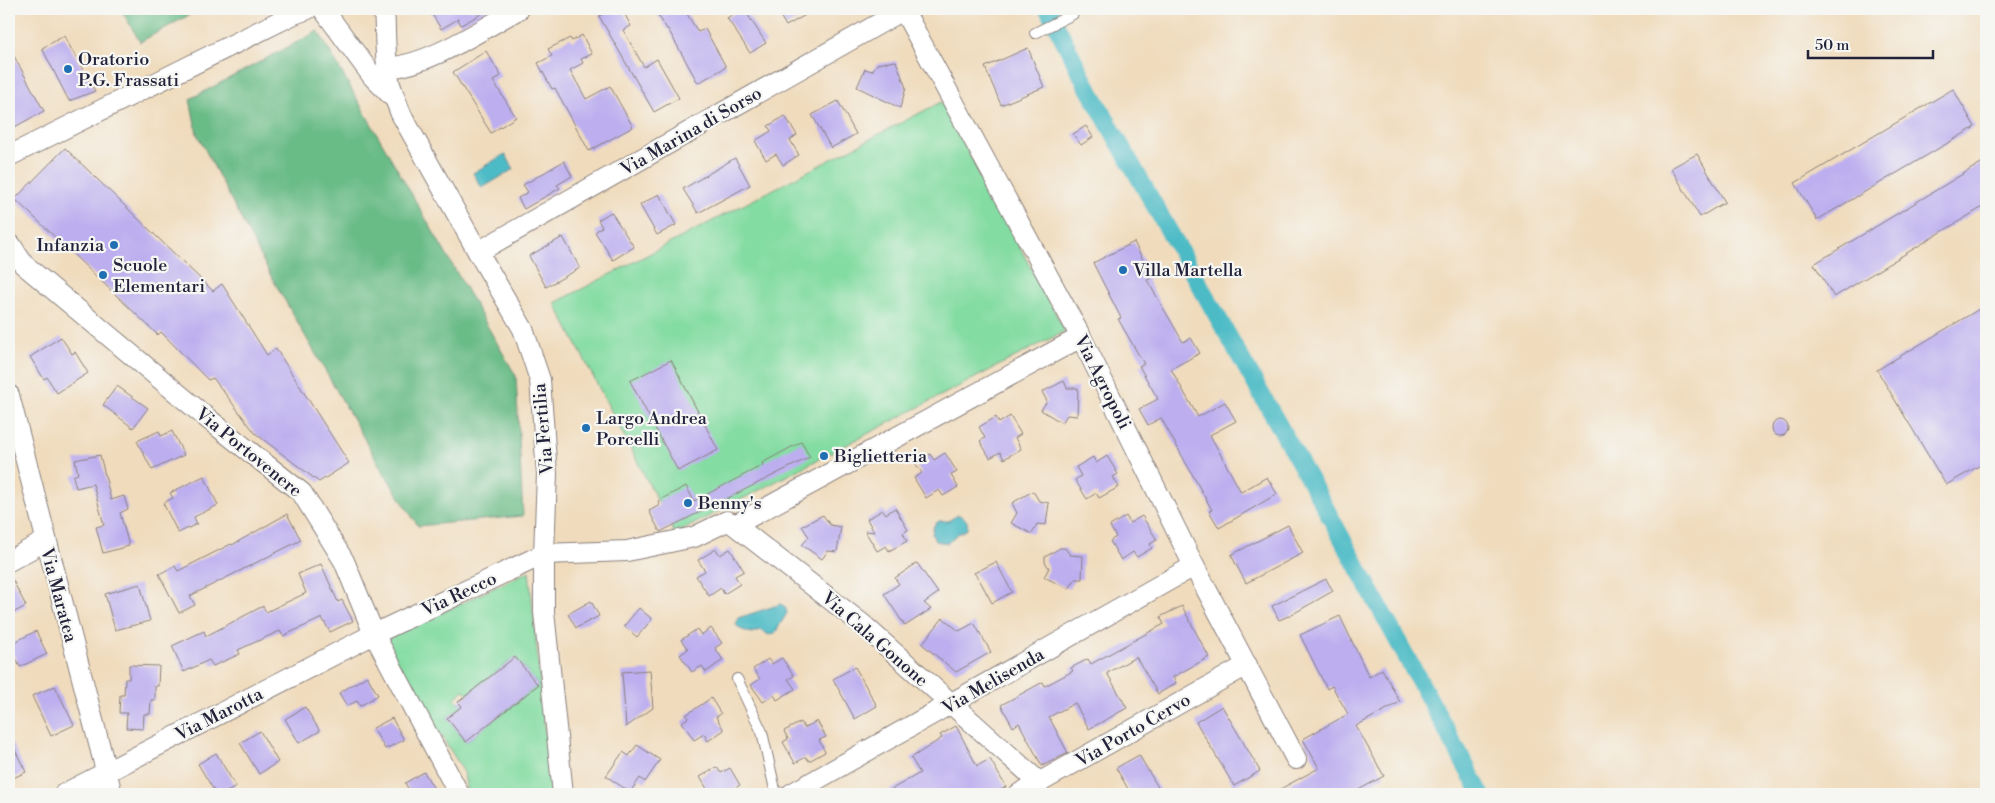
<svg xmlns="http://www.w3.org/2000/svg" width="1995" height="803" font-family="'Libre Bodoni',serif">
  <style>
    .green { fill: #83dca1; stroke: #527f6e; fill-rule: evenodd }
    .forest { fill: #6abc87; stroke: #466f61 }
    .water { fill: #4dbbc6; stroke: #386e80 }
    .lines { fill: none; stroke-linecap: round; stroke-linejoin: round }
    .canal { stroke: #4dbbc6; stroke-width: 18 }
    .building { fill: #bcaeef }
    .service-casing { stroke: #897f7c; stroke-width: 12 }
    .minor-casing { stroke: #897f7c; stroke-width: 22 }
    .service { stroke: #fff; stroke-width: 10 }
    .minor { stroke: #fff; stroke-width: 20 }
    .poi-dot { fill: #1f6fb2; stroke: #f6f6f2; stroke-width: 2 }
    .labels { text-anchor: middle; stroke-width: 4.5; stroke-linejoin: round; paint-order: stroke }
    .poi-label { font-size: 18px; fill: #22223b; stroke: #f6f6f2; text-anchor: start }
    .street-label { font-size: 18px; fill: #22223b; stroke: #f6f6f2 }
  </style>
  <rect width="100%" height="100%" fill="#f6f6f2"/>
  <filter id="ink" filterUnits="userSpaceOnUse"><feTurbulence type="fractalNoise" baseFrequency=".02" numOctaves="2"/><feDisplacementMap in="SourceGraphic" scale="10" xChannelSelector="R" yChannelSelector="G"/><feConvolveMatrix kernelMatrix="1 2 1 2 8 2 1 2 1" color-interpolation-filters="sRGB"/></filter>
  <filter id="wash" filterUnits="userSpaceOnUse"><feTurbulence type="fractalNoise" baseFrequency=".0096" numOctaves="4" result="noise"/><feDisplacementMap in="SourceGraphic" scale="20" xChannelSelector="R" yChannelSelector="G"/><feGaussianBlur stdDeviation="1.12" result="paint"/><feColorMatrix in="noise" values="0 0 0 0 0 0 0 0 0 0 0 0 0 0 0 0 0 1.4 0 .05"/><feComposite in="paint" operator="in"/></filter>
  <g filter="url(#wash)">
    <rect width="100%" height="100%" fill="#f0dcbd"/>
    <g class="green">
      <path d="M 941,102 L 1065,331 L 675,534 L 555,303 Z"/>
      <path d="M 529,571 L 551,794 L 467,794 L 464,772 L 428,714 L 418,708 L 385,640 ZM 515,657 L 538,685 L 466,742 L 447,718 L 462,706 L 455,698 L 464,690 L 468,694 Z"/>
    </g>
    <g class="forest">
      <path d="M 121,9 L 200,9 L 140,42 Z"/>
      <path d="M 318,31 L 516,376 L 523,516 L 418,526 L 381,468 L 272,278 L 197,134 L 190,99 Z"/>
    </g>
    <g class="water">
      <path d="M 505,154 L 514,169 L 482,188 L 473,173 Z"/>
      <path d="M 958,515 C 966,517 970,523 966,530 L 957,534 L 948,543 L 935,541 L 932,534 L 934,525 L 939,521 L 948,521 Z"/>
      <path d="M 781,604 L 785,607 L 787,613 L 775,633 L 769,635 L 761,630 L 751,633 L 740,629 L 736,625 L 738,618 Z"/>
    </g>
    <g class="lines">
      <path class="canal" d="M 1048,9 L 1086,84 L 1321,500 L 1481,794"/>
    </g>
    <g id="blocks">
      <g class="building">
        <path d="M 429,9 L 490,9 L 461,25 L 458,19 L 441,29 Z"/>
        <path d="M 611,9 L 622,9 L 631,26 L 623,30 L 644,67 L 657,59 L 679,98 L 654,112 L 599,16 Z"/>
        <path d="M 654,9 L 684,9 L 698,32 L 705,29 L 726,67 L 698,83 L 668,29 L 667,29 Z"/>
        <path d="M 741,9 L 744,9 L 766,43 L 750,53 L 727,18 Z"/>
        <path d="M 776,9 L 816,9 L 786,26 Z"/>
        <path d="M 582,35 L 592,54 L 581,59 L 583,63 L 570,70 L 586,99 L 610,86 L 633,127 L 589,151 L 555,88 L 552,89 L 538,63 L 552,56 L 548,49 L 570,38 L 572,41 Z"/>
        <path d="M 64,36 L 95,91 L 69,101 L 42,48 Z"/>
        <path d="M 9,47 L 44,111 L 9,130 Z"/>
        <path d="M 1028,48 L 1044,87 L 1001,105 L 985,67 Z"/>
        <path d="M 486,51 L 501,76 L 493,81 L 516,117 L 491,133 L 453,72 Z"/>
        <path d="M 896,61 L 906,88 L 900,108 L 857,87 L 865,69 L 872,71 L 877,64 Z"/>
        <path d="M 1953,89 L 1975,127 L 1817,220 L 1795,183 Z"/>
        <path d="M 838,101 L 856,134 L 831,148 L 812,115 Z"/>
        <path d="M 785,116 L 797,135 L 790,140 L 799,155 L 783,165 L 776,154 L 766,160 L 755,141 L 771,131 L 768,126 Z"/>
        <path d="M 1086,126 L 1093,137 L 1081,145 L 1073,134 Z"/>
        <path d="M 65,148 L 213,291 L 222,284 L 267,355 L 276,349 L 349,463 L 319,482 L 256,434 L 213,378 L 208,380 L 161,332 L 158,335 L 15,199 Z"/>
        <path d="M 1697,154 L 1725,202 L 1700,217 L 1671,168 Z"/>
        <path d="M 735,158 L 750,185 L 698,213 L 683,189 Z"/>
        <path d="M 1986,160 L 1986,205 L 1834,297 L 1814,264 Z"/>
        <path d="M 564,161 L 572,176 L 557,185 L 560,188 L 524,209 L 518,198 L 528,192 L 523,185 Z"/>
        <path d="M 659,194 L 676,225 L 657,235 L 640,205 Z"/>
        <path d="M 611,212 L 634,247 L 613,260 L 595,232 L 602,227 L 598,220 Z"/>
        <path d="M 563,237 L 580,268 L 546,287 L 529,256 Z"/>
        <path d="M 1134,242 L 1152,278 L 1147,280 L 1183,342 L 1191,338 L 1200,353 L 1171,369 L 1198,417 L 1225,402 L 1236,421 L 1210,435 L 1241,492 L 1267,477 L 1277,494 L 1219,528 L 1209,511 L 1212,510 L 1161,418 L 1148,425 L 1139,409 L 1158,399 L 1139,366 L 1144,364 L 1118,319 L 1121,318 L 1093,263 Z"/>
        <path d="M 1986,305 L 1986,462 L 1946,485 L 1877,370 Z"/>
        <path d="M 61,337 L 72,354 L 75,352 L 88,373 L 57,393 L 47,377 L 44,379 L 30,357 Z"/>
        <path d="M 671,360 L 718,450 L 678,471 L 630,381 Z"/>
        <path d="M 1064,381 L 1067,388 L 1078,388 L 1077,416 L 1067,415 L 1062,423 L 1041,410 L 1047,401 L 1042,392 Z"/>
        <path d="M 117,386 L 148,408 L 133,428 L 103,405 Z"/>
        <path d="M 1010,416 L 1021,434 L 1015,438 L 1021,449 L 1004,459 L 1000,452 L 990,458 L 980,441 L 985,438 L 979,427 L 996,417 L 999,423 Z"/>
        <circle cx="1780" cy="428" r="8"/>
        <path d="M 159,431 L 161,436 L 172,431 L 184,455 L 152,470 L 137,441 Z"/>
        <path d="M 801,442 L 810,457 L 660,532 L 649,511 L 660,505 L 658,501 L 686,486 L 694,501 L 763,465 L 762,463 Z"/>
        <path d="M 945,453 L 957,472 L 951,475 L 958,487 L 943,496 L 939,490 L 926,498 L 914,478 L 922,473 L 915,463 L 930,454 L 934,460 Z"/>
        <path d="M 100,455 L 111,500 L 124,496 L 128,509 L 120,513 L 129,546 L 103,553 L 96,527 L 104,525 L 93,484 L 76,488 L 73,476 L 78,474 L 75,460 Z"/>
        <path d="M 1107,456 L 1118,474 L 1113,477 L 1119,487 L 1099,498 L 1096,493 L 1087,499 L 1075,480 L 1081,476 L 1076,467 L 1093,457 L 1096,463 Z"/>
        <path d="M 204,476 L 218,505 L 194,517 L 197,524 L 178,533 L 163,503 L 173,498 L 170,493 Z"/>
        <path d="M 1033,491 L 1039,501 L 1049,503 L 1046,525 L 1037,524 L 1032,534 L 1011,523 L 1017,513 L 1012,503 Z"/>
        <path d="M 895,508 L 908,530 L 903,533 L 907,541 L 889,551 L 886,546 L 877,551 L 865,531 L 874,532 L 867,519 L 883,510 L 886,514 Z"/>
        <path d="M 287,514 L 301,540 L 190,596 L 195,605 L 179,613 L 159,574 L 175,566 L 178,571 L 231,544 L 232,545 Z"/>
        <path d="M 823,515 L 830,525 L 841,527 L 837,552 L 828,551 L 822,559 L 802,545 L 809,537 L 802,526 Z"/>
        <path d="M 1126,516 L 1130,523 L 1142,516 L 1157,540 L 1150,544 L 1152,548 L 1137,557 L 1133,552 L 1121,560 L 1110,541 L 1116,537 L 1110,526 Z"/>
        <path d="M 1288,525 L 1303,553 L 1246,583 L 1231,555 Z"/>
        <path d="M 1060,548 L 1065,548 L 1070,555 L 1083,556 L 1082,579 L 1075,579 L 1069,589 L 1044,577 L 1049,568 L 1045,562 L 1045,557 Z"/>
        <path d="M 716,549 L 720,555 L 730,549 L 744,571 L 735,576 L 740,584 L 724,594 L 721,588 L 709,596 L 696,576 L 705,571 L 698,560 Z"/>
        <path d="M 996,562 L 1012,592 L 992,603 L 979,579 L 974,573 Z"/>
        <path d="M 917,563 L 938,593 L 924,603 L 931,609 L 905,626 L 884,594 L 899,584 L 895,578 Z"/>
        <path d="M 321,564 L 338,602 L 342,600 L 353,621 L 330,632 L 322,618 L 283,636 L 280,631 L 238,650 L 240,654 L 213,666 L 209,660 L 184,672 L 172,646 L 204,631 L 206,636 L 263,606 L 266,612 L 306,593 L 298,574 Z"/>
        <path d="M 9,573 L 26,606 L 9,615 Z"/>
        <path d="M 1326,579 L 1333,591 L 1291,615 L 1279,620 L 1272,606 Z"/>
        <path d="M 140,584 L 150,621 L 115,630 L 105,594 Z"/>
        <path d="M 591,601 L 599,616 L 576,628 L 568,614 Z"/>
        <path d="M 1182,606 L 1209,657 L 1173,677 L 1176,683 L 1158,694 L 1136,657 L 1107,673 L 1127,708 L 1089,729 L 1075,703 L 1049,717 L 1068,753 L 1042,766 L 1019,723 L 1013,727 L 1001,705 L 1043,682 L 1045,686 L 1073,671 L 1071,668 L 1088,659 L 1091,664 L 1164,624 L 1160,617 Z"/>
        <path d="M 639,608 L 652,619 L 637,637 L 624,626 Z"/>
        <path d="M 1340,616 L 1369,677 L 1382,669 L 1400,702 L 1356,726 L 1384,776 L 1351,794 L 1271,794 L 1319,768 L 1303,739 L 1348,714 L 1332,686 L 1327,689 L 1300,635 Z"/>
        <path d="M 943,618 L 959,631 L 974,623 L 991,652 L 956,672 L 922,644 Z"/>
        <path d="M 711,628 L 722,643 L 715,648 L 723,660 L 706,672 L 702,666 L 692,672 L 680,655 L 688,649 L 681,640 L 697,629 L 701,635 Z"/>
        <path d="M 36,631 L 47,654 L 20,667 L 9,645 Z"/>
        <path d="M 515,657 L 538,685 L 466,742 L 447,718 L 462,706 L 458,702 Z"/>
        <path d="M 782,658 L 794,676 L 788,679 L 795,689 L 777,700 L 774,695 L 763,702 L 751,685 L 760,679 L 753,669 L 768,659 L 772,664 Z"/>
        <path d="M 129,665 L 159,666 L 158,686 L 155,686 L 155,700 L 151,700 L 150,714 L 144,714 L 143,729 L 126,728 L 127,713 L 119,713 L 120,695 L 124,695 L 125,679 L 129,679 Z"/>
        <path d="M 855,667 L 877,706 L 855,719 L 833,679 Z"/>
        <path d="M 650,670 L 653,708 L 626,727 L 622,672 Z"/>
        <path d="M 367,676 L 378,695 L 360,706 L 357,701 L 347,706 L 339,693 Z"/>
        <path d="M 55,686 L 74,725 L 51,736 L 32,696 Z"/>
        <path d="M 711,698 L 721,714 L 716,717 L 724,730 L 708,741 L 704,734 L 694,740 L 682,722 L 688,718 L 686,715 Z"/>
        <path d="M 1222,706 L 1260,771 L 1234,786 L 1196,722 Z"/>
        <path d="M 305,707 L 320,731 L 299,743 L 285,719 Z"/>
        <path d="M 392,718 L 404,740 L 385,749 L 373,728 Z"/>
        <path d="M 817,721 L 826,737 L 819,740 L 825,752 L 809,761 L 806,757 L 795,763 L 783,742 L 788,739 L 784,731 L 801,722 L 804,728 Z"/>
        <path d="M 956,726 L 977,766 L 990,759 L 1006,787 L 993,794 L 883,794 L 920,773 L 911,758 L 942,738 L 940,735 Z"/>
        <path d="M 260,731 L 278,762 L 259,774 L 240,743 Z"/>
        <path d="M 9,738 L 26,772 L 9,780 Z"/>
        <path d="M 637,745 L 660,760 L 645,782 L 640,778 L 630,792 L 606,776 L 623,752 L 629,756 Z"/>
        <path d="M 216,753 L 236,787 L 223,794 L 216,794 L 198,764 Z"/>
        <path d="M 1139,755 L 1162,794 L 1131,794 L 1116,768 Z"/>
        <path d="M 717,767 L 721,773 L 730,768 L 740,785 L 735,788 L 739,794 L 710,794 L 700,777 Z"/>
        <path d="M 424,772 L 437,794 L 411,794 L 405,783 Z"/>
      </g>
    </g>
  </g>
  <g filter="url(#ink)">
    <use href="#blocks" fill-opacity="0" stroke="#897f7c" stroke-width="1"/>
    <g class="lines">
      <g class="service-casing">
        <g id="service">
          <path d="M 1035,33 L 1073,14"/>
          <path d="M 737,679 L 762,732 L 776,794"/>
        </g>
      </g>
      <g class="minor-casing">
        <g id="minor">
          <path d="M 323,9 L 373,77 L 393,97"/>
          <path d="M 384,9 C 386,33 384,60 390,84 C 393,94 397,104 401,114 L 478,252 L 523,329 L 540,380 L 547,474 L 544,554 L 544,612 L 563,794"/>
          <path d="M 903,9 L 1081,337 L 1194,566 L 1296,759"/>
          <path d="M 388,68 C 432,64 480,30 519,9"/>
          <path d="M 9,156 L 294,14 L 308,9"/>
          <path d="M 11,245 L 23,264 L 207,418 L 302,493 L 344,561 L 374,634 L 459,794"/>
          <path d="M 478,252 L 903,10"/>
          <path d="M 9,395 L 112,794"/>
          <path d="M 735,525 L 1081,337"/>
          <path d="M 9,561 L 45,541"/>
          <path d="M 64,794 L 374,634 L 544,554 L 627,551 L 694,537 L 727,521 L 732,523 L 862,624 L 1040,783"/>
          <path d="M 791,794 L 1194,566"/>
          <path d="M 1019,794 L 1247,665"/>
        </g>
      </g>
      <use href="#service" class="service"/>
      <use href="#minor" class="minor"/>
    </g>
  </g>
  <g class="poi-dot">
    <circle cx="68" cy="69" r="5"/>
    <circle cx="114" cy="245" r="5"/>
    <circle cx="1123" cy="270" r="5"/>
    <circle cx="103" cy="275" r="5"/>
    <circle cx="586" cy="428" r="5"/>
    <circle cx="824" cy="456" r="5"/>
    <circle cx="688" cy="503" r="5"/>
  </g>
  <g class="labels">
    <g class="poi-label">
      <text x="78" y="65">Oratorio<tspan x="78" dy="21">P.G. Frassati</tspan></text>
      <text x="104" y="251" text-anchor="end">Infanzia</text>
      <text x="113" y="271">Scuole<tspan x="113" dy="21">Elementari</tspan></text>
      <text x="1133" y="276">Villa Martella</text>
      <text x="596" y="424">Largo Andrea<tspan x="596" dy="21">Porcelli</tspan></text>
      <text x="834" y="462">Biglietteria</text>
      <text x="698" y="509">Benny's</text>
    </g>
    <g class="street-label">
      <text transform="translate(691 131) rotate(-30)" y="6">Via Marina di Sorso</text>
      <text transform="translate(1103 382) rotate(63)" y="6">Via Agropoli</text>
      <text transform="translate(543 429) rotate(-95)" y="6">Via Fertilia</text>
      <text transform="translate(249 452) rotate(39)" y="6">Via Portovenere</text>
      <text transform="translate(459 594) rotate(-25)" y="6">Via Recco</text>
      <text transform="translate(59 595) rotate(75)" y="6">Via Maratea</text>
      <text transform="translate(875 639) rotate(41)" y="6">Via Cala Gonone</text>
      <text transform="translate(993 681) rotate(-30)" y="6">Via Melisenda</text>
      <text transform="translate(219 714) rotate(-27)" y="6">Via Marotta</text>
      <text transform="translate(1133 730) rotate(-30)" y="6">Via Porto Cervo</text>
    </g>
  </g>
  <rect width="1995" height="803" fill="none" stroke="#f6f6f2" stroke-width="30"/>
  <path d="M1808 50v8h125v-8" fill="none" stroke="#22223b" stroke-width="2.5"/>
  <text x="1815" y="50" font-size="15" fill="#22223b" stroke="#f6f6f2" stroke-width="4" paint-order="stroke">50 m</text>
</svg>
